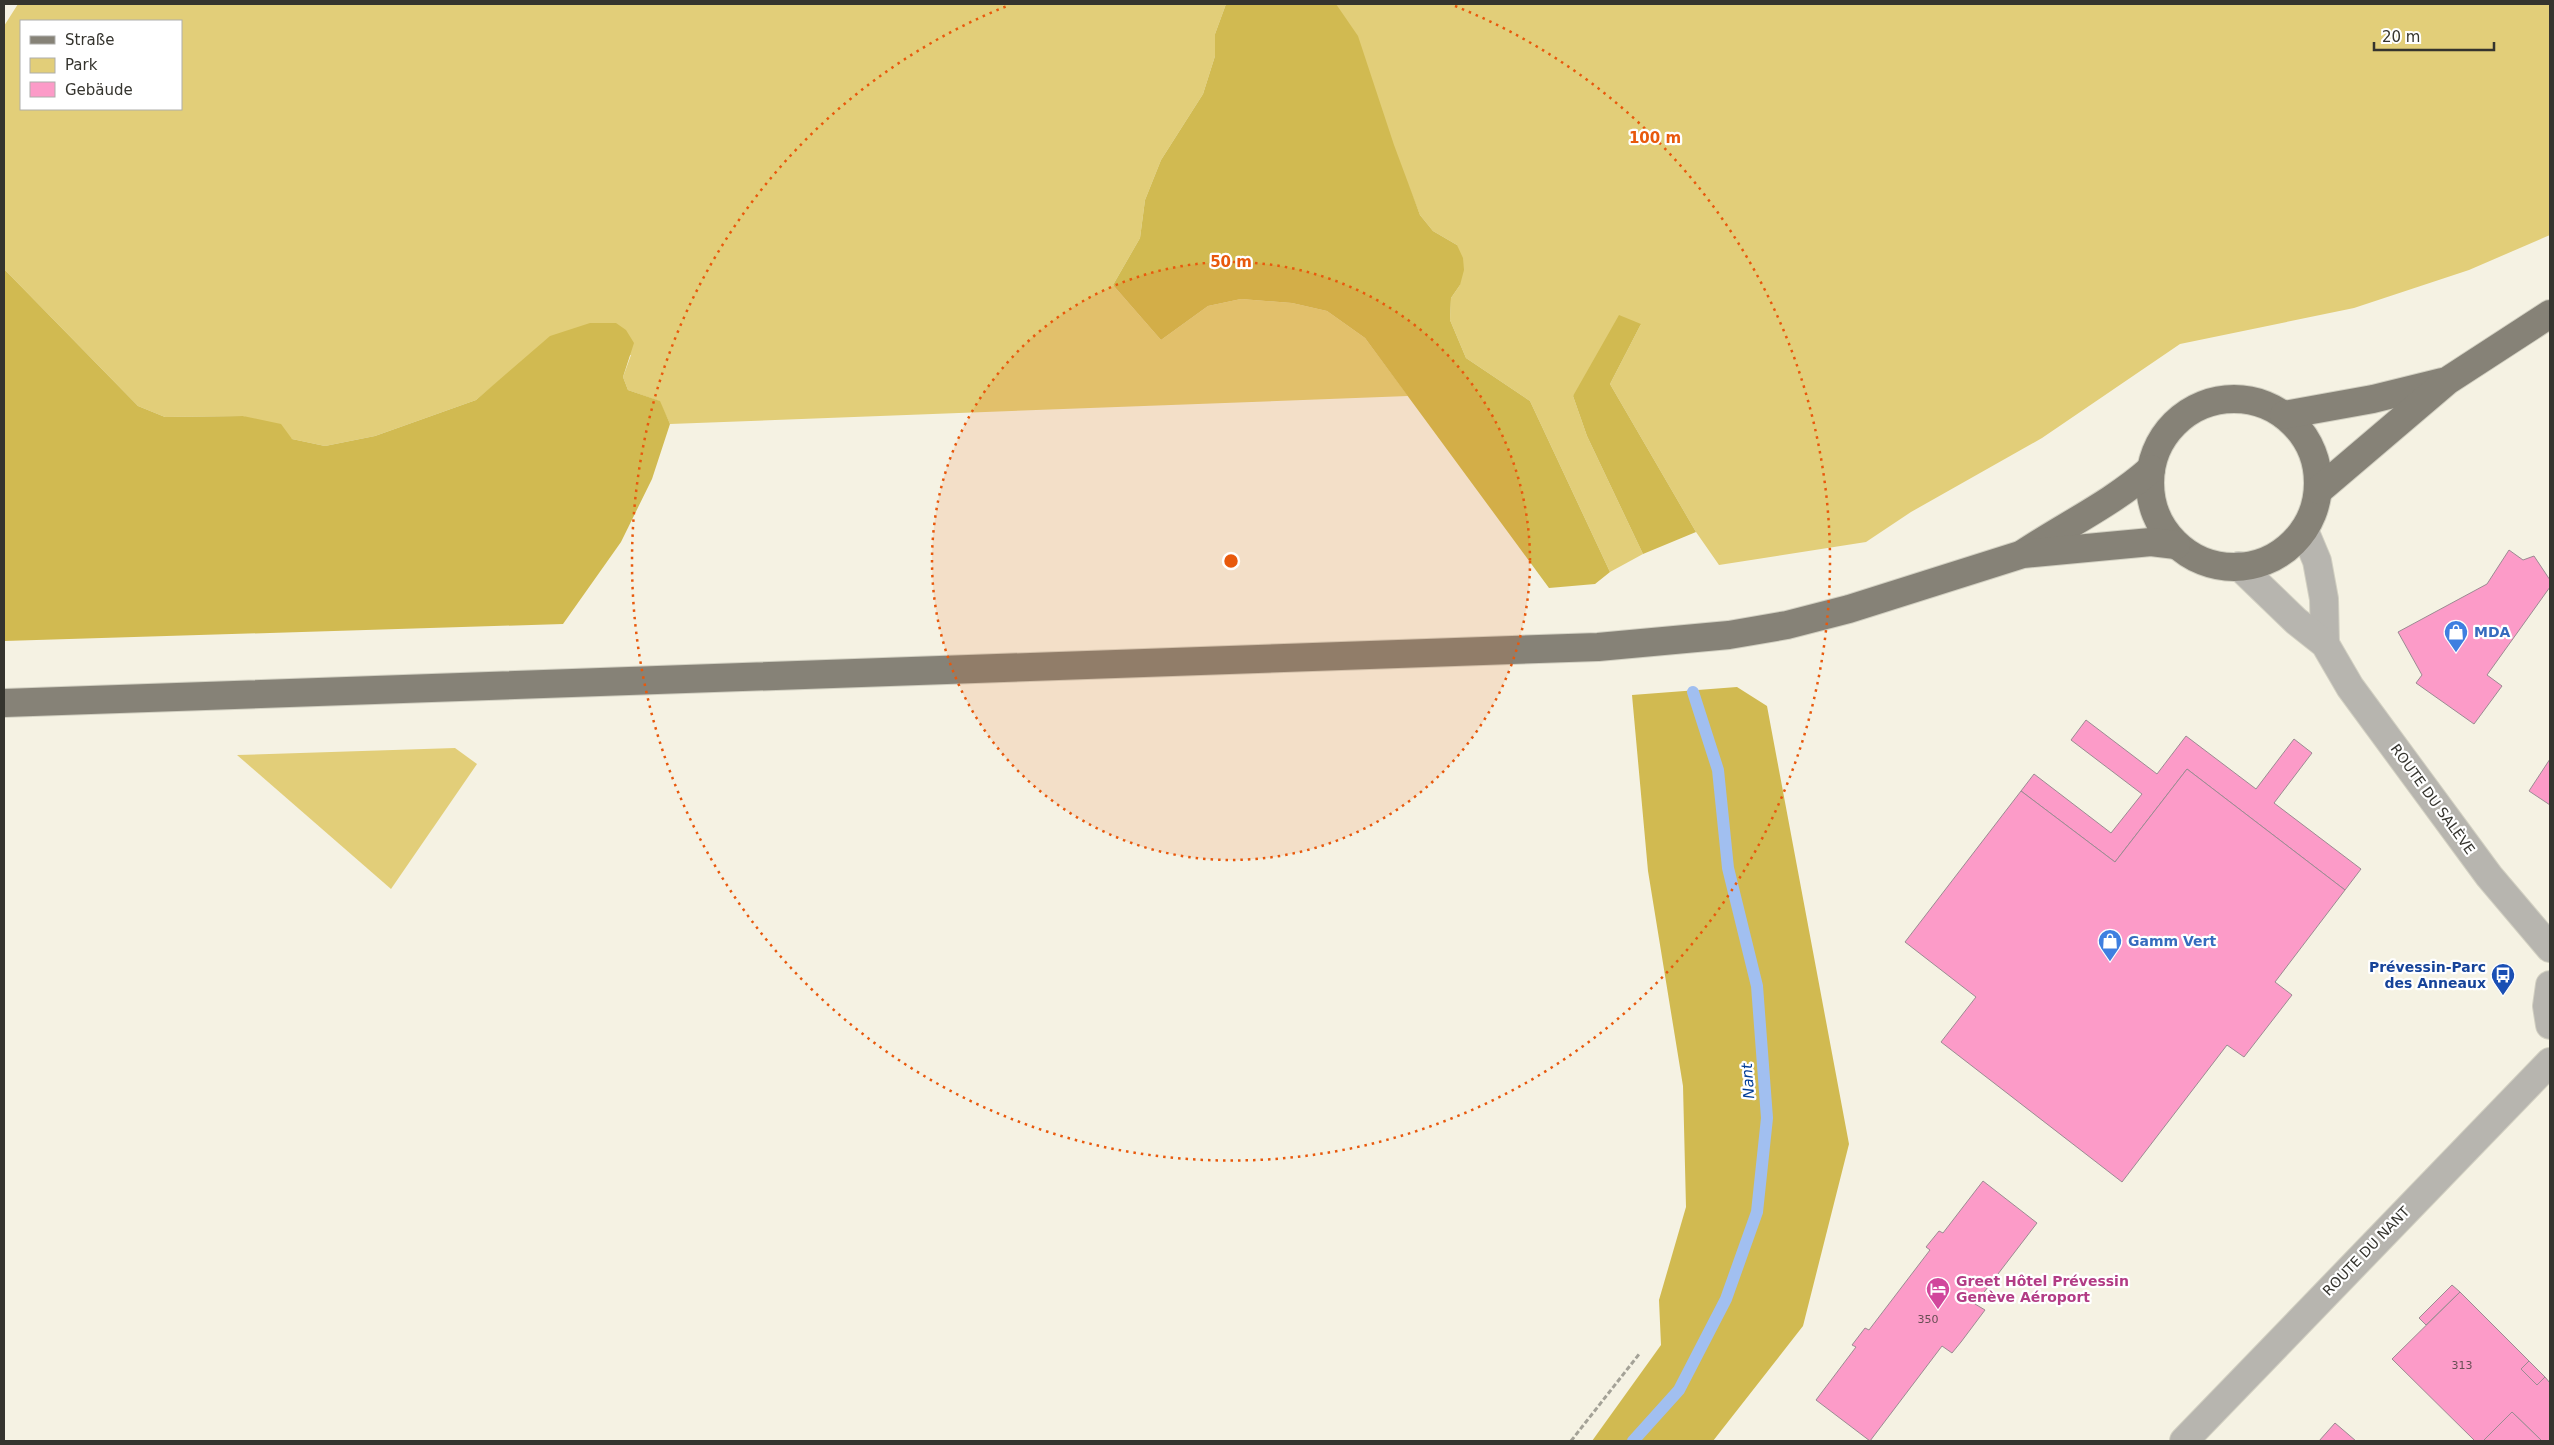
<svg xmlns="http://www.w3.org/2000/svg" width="2554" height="1445" font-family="'DejaVu Sans',sans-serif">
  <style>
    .green { fill: #e2ce79; fill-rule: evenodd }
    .forest { fill: #d1ba51 }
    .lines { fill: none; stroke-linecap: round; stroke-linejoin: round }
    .stream { stroke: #a1bff0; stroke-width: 12 }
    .building { fill: #fc9bc8; stroke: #9b8b92 }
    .minor-casing { stroke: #d2d0c2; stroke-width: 30 }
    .major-casing { stroke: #d2d0c2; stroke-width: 30 }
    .path { stroke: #a4a297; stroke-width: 3; stroke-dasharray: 5 2.5; stroke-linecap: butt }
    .minor { stroke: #b7b5af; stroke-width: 28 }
    .major { stroke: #868277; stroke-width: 28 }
    .ring { fill: none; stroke: #e8590c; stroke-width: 2.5; stroke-dasharray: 2.5 5 }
    .labels { text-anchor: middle; stroke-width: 4.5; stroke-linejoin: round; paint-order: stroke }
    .number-label { font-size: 11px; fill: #674e54 }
    .shop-label { font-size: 14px; font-weight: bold; fill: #366cbe; stroke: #fff; text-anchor: start }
    .street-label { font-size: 14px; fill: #35342e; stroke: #fff }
    .transit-label { font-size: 14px; font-weight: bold; fill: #164399; stroke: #fff; text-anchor: end }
    .hotel-label { font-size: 14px; font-weight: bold; fill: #b23c85; stroke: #fff; text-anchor: start }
    .water-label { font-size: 15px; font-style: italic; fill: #023e98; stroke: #fff }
    .centre { fill: #e8590c; stroke: #fff; stroke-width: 2.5 }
    .ring-label { font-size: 15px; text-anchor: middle; font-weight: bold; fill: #e8590c; stroke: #fff; stroke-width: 4.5; stroke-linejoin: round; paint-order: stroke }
  </style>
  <rect width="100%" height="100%" fill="#f5f2e3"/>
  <g class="green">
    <path d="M 18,4 L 1226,4 L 1215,34 L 1215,56 L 1203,94 L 1161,160 L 1145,200 L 1140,238 L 1113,285 L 1161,340 L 1208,306 L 1241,299 L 1292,303 L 1327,311 L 1365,338 L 1408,396 L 670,424 L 659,401 L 628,390 L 623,377 L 631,355 L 512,370 L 476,400 L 375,436 L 325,446 L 292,439 L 243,416 L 165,417 L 138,406 L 4,269 L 4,26 ZM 21,21 L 181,21 L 181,109 L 21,109 Z"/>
    <path d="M 1336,4 L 2550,4 L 2550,235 L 2469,270 L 2354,308 L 2180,344 L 2042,438 L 1911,512 L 1866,542 L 1719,565 L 1696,532 L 1610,384 L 1641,324 L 1573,396 L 1587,436 L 1643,554 L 1610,572 L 1530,401 L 1466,358 L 1450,320 L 1451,298 L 1460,285 L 1457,245 L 1433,231 L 1420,215 Z"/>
    <path d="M 455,748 L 477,764 L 391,889 L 237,755 Z"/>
  </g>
  <g class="forest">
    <path d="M 1226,4 L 1336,4 L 1358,36 L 1394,145 L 1420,215 L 1433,231 L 1457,245 L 1463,258 L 1464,270 L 1460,285 L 1451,298 L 1450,320 L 1466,358 L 1530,401 L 1610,572 L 1595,584 L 1549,588 L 1365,338 L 1327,311 L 1292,303 L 1241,299 L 1208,306 L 1161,340 L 1113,285 L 1140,238 L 1145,200 L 1161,160 L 1203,94 L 1215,56 L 1215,34 Z"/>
    <path d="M 4,269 L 138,406 L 165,417 L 243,416 L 281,424 L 292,439 L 325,446 L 375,436 L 476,400 L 550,336 L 590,323 L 616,323 L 626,330 L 634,343 L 623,377 L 628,390 L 660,401 L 670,424 L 652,479 L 621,542 L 563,624 L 4,641 Z"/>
    <path d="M 1619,315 L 1641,324 L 1610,384 L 1696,532 L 1643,554 L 1587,436 L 1573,396 Z"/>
    <path d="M 1737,687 L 1767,706 L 1849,1144 L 1803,1326 L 1713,1441 L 1592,1441 L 1661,1345 L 1659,1300 L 1686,1207 L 1683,1086 L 1648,871 L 1632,695 Z"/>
  </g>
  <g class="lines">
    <path class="stream" d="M 1633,1441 L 1679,1390 L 1726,1299 L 1757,1212 L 1767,1118 L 1757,986 L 1728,868 L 1718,770 L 1693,692"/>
  </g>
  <g class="building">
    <path d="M 2509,550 L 2523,560 L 2534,556 L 2550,580 L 2550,587 L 2487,675 L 2502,686 L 2474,724 L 2416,683 L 2422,675 L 2398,632 L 2487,584 Z"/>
    <path d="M 2086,720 L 2157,774 L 2186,736 L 2256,789 L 2294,739 L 2312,753 L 2274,803 L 2361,869 L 2345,890 L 2187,769 L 2115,862 L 2021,791 L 2034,774 L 2111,833 L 2142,794 L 2071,740 Z"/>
    <path d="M 2550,759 L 2550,805 L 2529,791 Z"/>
    <path d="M 2187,769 L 2345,890 L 2275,982 L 2292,995 L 2244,1057 L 2227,1045 L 2122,1182 L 1941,1042 L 1976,997 L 1905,942 L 2021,791 L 2115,862 Z"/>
    <path d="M 1983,1181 L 2037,1223 L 1975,1304 L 1985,1310 L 1961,1342 L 1952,1353 L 1942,1346 L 1870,1441 L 1816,1400 L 1856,1347 L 1852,1345 L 1865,1328 L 1869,1330 L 1930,1250 L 1926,1247 L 1939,1231 L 1943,1233 Z"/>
    <path d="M 2452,1285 L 2460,1292 L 2426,1325 L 2419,1318 Z"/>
    <path d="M 2460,1292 L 2529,1361 L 2521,1369 L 2537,1385 L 2545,1377 L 2550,1383 L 2550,1441 L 2542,1441 L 2512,1412 L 2483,1441 L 2475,1441 L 2392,1359 Z"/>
    <path d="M 2529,1361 L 2545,1377 L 2537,1385 L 2521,1369 Z"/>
    <path d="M 2512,1412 L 2542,1441 L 2483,1441 Z"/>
    <path d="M 2335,1423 L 2356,1441 L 2319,1441 Z"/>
  </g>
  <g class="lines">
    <g class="minor-casing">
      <g id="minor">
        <path d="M 2304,530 L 2317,561 L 2324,599 L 2325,644"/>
        <path d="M 2239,566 L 2296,621 L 2325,644 L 2350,687 L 2489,876 L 2550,948"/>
        <path d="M 2550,985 L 2547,1006 L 2550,1025"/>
        <path d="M 2184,1441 L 2550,1062"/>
      </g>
    </g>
    <g class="major-casing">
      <g id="major">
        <circle cx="2234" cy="483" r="84"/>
        <path d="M 2284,415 L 2373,399 L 2442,382"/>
        <path d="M 2319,490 L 2447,381 L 2550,314"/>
        <path d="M 2024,553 C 2066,525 2113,503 2151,469"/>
        <path d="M 4,703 L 1598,647 L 1729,635 L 1787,625 L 1849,609 L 2023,554 L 2151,542 L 2176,545"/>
      </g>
    </g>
    <path class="path" d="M 1571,1441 L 1640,1353"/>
    <use href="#minor" class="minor"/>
    <use href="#major" class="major"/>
  </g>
  <circle cx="1231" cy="561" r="299" fill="#e8590c" fill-opacity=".12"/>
  <g class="ring">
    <circle cx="1231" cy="561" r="299"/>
    <path d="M1455 6A599 599 0 1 1 1007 6"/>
  </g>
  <defs>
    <g id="shop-pin" transform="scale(1.25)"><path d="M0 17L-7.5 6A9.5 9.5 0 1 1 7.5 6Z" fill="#3f7fe0" stroke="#fff"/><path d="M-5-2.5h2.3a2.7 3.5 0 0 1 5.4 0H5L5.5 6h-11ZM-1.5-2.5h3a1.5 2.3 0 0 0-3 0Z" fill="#fff"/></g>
    <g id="bus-pin" transform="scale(1.25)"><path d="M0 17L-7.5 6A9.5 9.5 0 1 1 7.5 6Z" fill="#1a4fb4" stroke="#fff"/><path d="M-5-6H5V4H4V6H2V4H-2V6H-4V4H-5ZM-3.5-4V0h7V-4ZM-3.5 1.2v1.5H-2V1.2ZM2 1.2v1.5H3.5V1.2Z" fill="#fff"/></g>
    <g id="hotel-pin" transform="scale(1.25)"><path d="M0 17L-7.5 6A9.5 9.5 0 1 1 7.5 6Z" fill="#d1479c" stroke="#fff"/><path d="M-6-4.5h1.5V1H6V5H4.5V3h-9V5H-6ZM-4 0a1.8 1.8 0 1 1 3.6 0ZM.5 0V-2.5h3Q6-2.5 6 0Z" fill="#fff"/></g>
  </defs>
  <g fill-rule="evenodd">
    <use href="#shop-pin" x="2456" y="632"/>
    <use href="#shop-pin" x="2110" y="941"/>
    <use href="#bus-pin" x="2503" y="975"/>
    <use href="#hotel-pin" x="1938" y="1289"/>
  </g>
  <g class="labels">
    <g class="number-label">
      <text x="1928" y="1323">350</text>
      <text x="2462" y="1369">313</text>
    </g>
    <g class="shop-label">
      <text x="2474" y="637">MDA</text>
      <text x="2128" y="946">Gamm Vert</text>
    </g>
    <g class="street-label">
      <text transform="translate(2433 799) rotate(54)" y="5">ROUTE DU SALÈVE</text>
      <text transform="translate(2366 1251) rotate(-46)" y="5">ROUTE DU NANT</text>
    </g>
    <g class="transit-label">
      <text x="2486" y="972">Prévessin-Parc<tspan x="2486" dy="16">des Anneaux</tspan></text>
    </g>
    <g class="hotel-label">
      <text x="1956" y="1286">Greet Hôtel Prévessin<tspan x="1956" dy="16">Genève Aéroport</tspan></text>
    </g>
    <g class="water-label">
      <text transform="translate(1748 1081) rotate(-94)" y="5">Nant</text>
    </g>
  </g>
  <circle cx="1231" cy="561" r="8" class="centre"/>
  <g class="ring-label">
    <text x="1655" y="143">100 m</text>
    <text x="1231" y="267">50 m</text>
  </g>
  <rect width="2554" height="1445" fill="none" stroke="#35342e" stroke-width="10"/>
  <rect x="20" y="20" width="162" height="90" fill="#ffffff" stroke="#aeaeab"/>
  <rect x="30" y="36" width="25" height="8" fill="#868277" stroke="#aeaeab"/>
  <text x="65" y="45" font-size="15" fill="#35342e">Straße</text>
  <rect x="30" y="58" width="25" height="15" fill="#e2ce79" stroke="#aeaeab"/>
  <text x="65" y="70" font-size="15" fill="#35342e">Park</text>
  <rect x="30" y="82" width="25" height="15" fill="#fc9bc8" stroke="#aeaeab"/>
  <text x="65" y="95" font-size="15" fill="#35342e">Gebäude</text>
  <path d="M2374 42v8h120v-8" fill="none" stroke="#35342e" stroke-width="2.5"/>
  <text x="2382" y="42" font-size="15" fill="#35342e" stroke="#ffffff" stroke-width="4" paint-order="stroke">20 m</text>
</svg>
